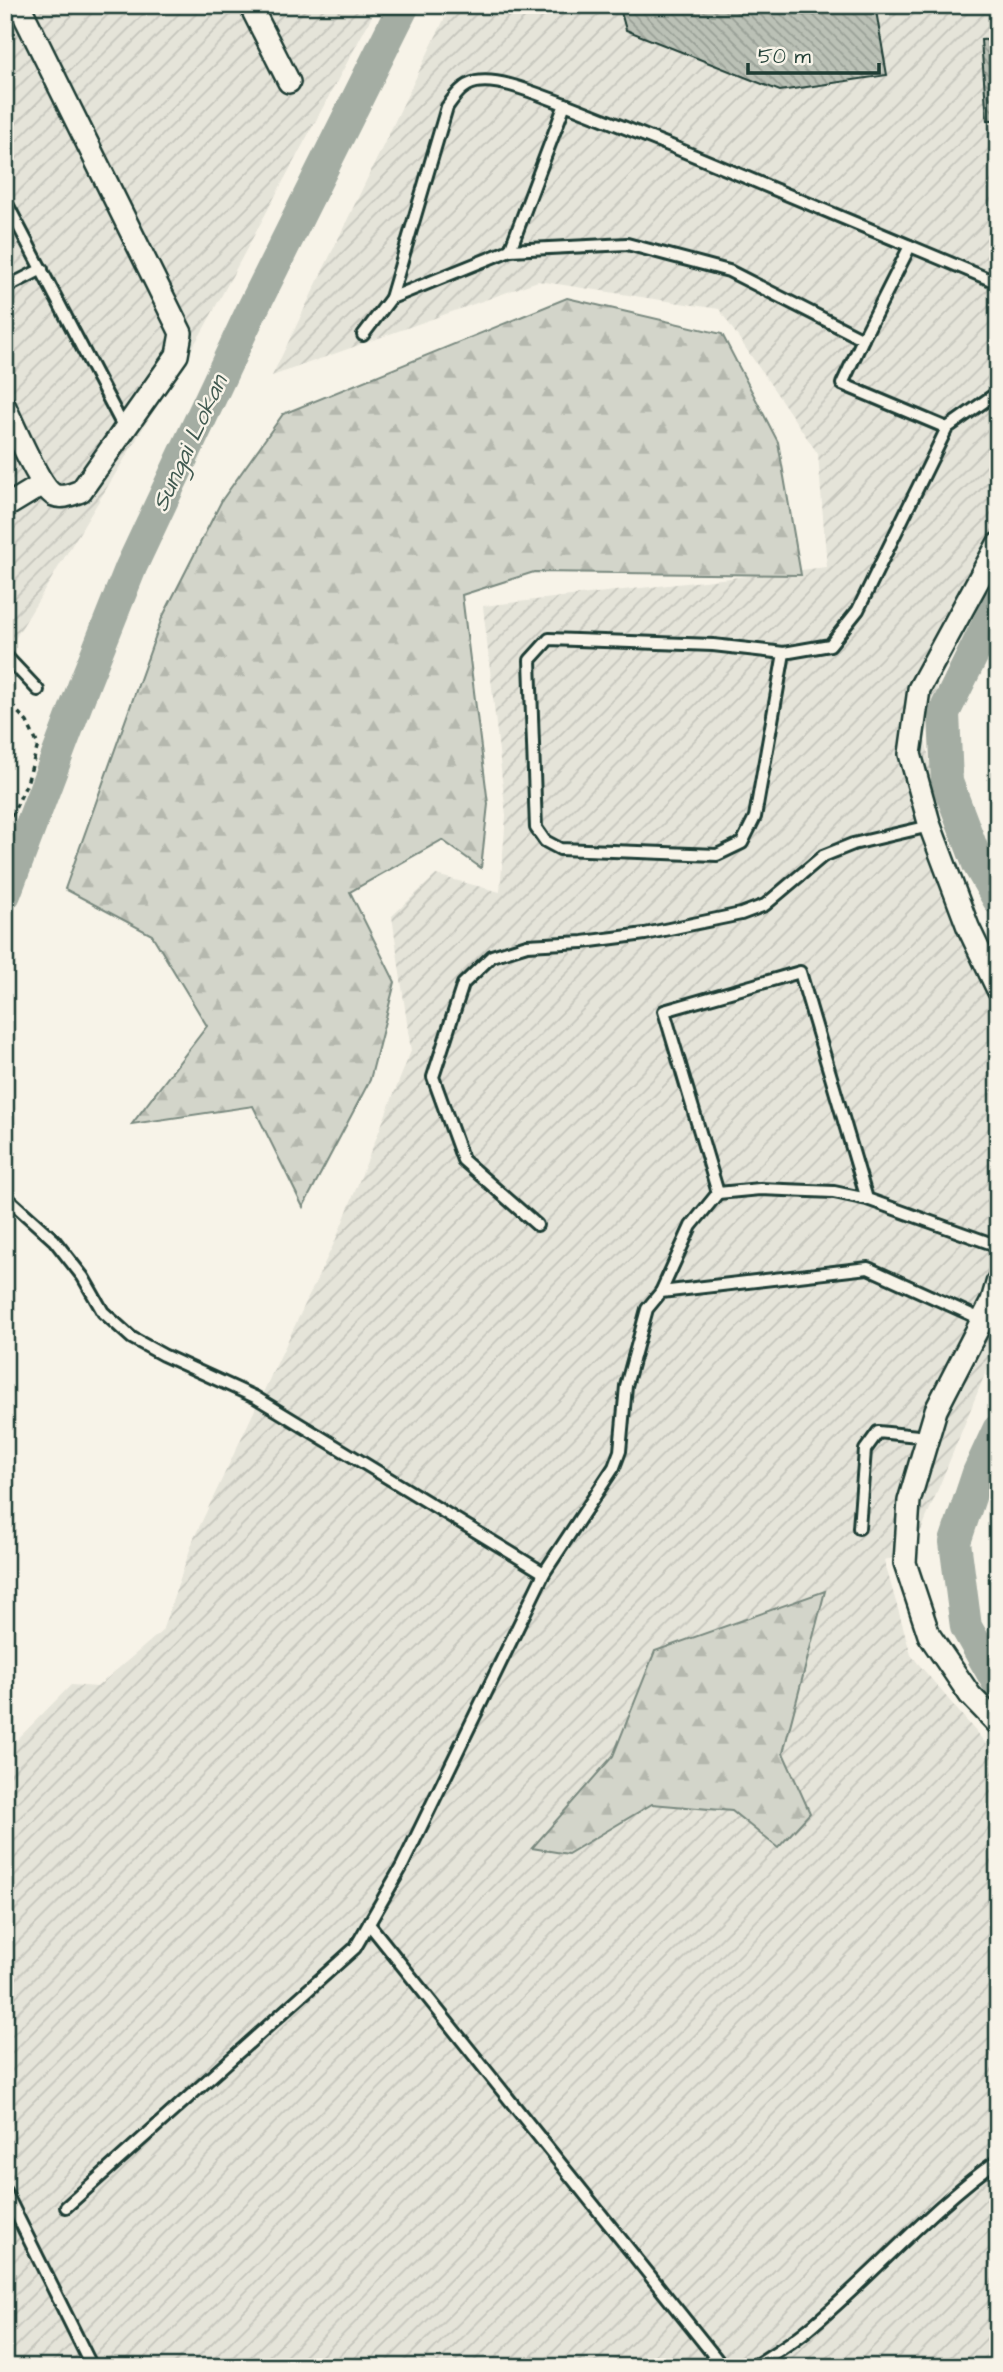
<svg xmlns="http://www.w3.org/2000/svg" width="1003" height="2372" font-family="'Architects Daughter',sans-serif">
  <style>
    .industrial { fill: url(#industrial-furrows) }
    .forest { fill: url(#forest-firs); stroke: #79897f; stroke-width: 2 }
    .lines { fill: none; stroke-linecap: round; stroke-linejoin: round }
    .river { stroke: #a4ada3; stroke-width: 32 }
    .building { fill: url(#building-back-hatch); stroke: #1f3d34; stroke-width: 2 }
    .service-casing { stroke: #1f3d34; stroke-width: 16 }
    .minor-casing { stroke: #1f3d34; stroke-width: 26 }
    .path { stroke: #1f3d34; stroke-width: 3.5; stroke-dasharray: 5 5; stroke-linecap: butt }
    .service { stroke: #f7f3e8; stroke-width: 10 }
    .minor { stroke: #f7f3e8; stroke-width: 21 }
    .labels { text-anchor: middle; stroke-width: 5; stroke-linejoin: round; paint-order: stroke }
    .water-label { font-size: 24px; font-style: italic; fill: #405950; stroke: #f7f3e8 }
  </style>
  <defs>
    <pattern id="industrial-furrows" width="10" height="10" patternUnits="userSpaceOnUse" patternTransform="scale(1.75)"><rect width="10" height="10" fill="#e5e4d9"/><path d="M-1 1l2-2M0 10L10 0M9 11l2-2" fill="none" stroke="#c4c4bb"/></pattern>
    <pattern id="forest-firs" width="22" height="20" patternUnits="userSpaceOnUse" patternTransform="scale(1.75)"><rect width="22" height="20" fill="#d3d5ca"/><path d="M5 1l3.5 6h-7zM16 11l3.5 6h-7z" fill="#b5b8ae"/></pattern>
    <pattern id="building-back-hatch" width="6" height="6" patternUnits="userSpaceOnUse" patternTransform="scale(1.75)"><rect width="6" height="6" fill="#bbc1b6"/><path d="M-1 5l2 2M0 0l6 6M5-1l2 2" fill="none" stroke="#979e95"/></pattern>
  </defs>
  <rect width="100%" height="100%" fill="#f7f3e8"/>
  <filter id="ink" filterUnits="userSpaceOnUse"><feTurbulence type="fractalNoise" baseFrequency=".0143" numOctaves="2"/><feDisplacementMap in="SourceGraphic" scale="14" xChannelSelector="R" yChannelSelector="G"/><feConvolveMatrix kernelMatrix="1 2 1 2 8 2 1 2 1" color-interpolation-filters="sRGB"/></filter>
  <g filter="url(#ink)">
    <g class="industrial">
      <path d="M 5,5 L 378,5 L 203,330 L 5,655 Z"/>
      <path d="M 451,5 L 998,5 L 998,567 L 939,680 L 925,738 L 948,851 L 998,968 L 998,1342 L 912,1553 L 884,1560 L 911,1655 L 998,1758 L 998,2367 L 5,2367 L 5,1752 L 71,1685 L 97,1687 L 162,1631 L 194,1538 L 336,1239 L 411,1051 L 392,916 L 436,875 L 500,892 L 506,815 L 483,606 L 827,567 L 818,454 L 719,309 L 538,281 L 272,376 Z"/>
    </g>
    <g class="forest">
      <path d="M 567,298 L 722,334 L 778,442 L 801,575 L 534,572 L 462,595 L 488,804 L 481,868 L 442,840 L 350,892 L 395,982 L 370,1080 L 303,1207 L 253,1106 L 132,1124 L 207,1026 L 152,935 L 65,889 L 162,618 L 222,500 L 283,414 Z"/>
      <path d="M 825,1591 L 783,1753 L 810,1813 L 778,1848 L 732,1811 L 652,1804 L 568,1854 L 532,1848 L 613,1756 L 655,1651 Z"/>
    </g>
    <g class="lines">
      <g class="river">
        <path d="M 998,603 L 944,713 L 947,782 L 978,864 L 998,899"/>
        <path d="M 5,894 L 85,682 L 131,567 L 250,314 L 404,5"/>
        <path d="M 998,1430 L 978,1473 L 955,1542 L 966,1627 L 998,1683"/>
      </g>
    </g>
    <g class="building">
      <path d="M 619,5 L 875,5 L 887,75 L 780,91 L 626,30 Z"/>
      <path d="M 998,39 L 998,120 L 987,120 L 981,40 Z"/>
    </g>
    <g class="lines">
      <g class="service-casing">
        <g id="service">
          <path d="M 5,18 L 20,9"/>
          <path d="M 565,104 L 671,146 L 910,246"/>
          <path d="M 5,200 L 125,430"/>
          <path d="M 5,288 L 42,269"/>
          <path d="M 391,298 L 447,107 C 455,96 462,85 476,82 C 501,77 541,96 565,104 L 510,250"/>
          <path d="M 363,335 L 391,298 L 510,250 L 627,244 L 729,271 L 863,339 L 910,246 L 998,283"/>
          <path d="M 863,339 L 842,384 L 947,428"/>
          <path d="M 784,653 L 755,817 L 742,843 L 717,855 L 560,849 L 545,841 L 536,828 L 530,660 L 549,639 L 713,645 L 784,653 L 830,645 L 858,610 L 947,428 L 998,392"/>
          <path d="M 5,655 L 38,690"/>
          <path d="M 5,1196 L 54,1240 L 83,1277 L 103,1312 L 132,1338 L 163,1355 L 255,1397 L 544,1573"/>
          <path d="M 867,1199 L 800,972 L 664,1011 L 718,1193 L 760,1189 L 834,1192 L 867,1199 L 998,1246"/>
          <path d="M 537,1225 L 463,1160 L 433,1077 L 463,984 L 492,956 L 527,945 L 583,942 L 645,934 L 741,914 L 765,905 L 823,856 L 853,844 L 930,826"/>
          <path d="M 661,1292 L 691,1226 L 718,1193"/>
          <path d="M 859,1528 L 865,1450 L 878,1432 L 928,1437"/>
          <path d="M 369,1924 L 723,2367"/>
          <path d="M 5,2191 L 92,2367"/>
          <path d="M 66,2207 L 355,1948 L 402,1866 L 544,1573 L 614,1467 L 620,1451 L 626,1386 L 647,1309 L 661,1292 L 868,1268 L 983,1320"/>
          <path d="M 753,2367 C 771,2355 790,2344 806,2331 C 872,2277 928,2210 998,2160"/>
        </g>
      </g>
      <g class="minor-casing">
        <g id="minor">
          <path d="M 250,5 L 289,82"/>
          <path d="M 5,407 C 13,424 40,488 54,495 C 63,499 72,494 81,491 L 177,355 L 181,333 L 19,5"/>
          <path d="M 5,507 L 43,484"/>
          <path d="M 998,544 L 919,689 L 910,754 L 930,826 L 968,927 L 998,990"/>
          <path d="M 998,1280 L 992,1301 L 936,1410 L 909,1501 L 905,1563 L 929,1635 L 970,1695 L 998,1724"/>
        </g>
      </g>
      <path class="path" d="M 5,698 L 27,722 L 38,745 L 27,783 L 5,830"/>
      <use href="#service" class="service"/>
      <use href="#minor" class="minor"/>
    </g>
  </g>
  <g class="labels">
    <g class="water-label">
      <text transform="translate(189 443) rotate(-65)" y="8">Sungai Lokan</text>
    </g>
  </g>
  <rect width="1003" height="2372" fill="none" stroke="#f7f3e8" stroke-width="28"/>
  <rect x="14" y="14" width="975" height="2344" fill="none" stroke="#1f3d34" stroke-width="2.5" filter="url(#ink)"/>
  <path d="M748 63v10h131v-10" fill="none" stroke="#1f3d34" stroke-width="3.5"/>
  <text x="758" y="63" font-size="21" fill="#1f3d34" stroke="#f7f3e8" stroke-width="5" paint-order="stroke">50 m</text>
</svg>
